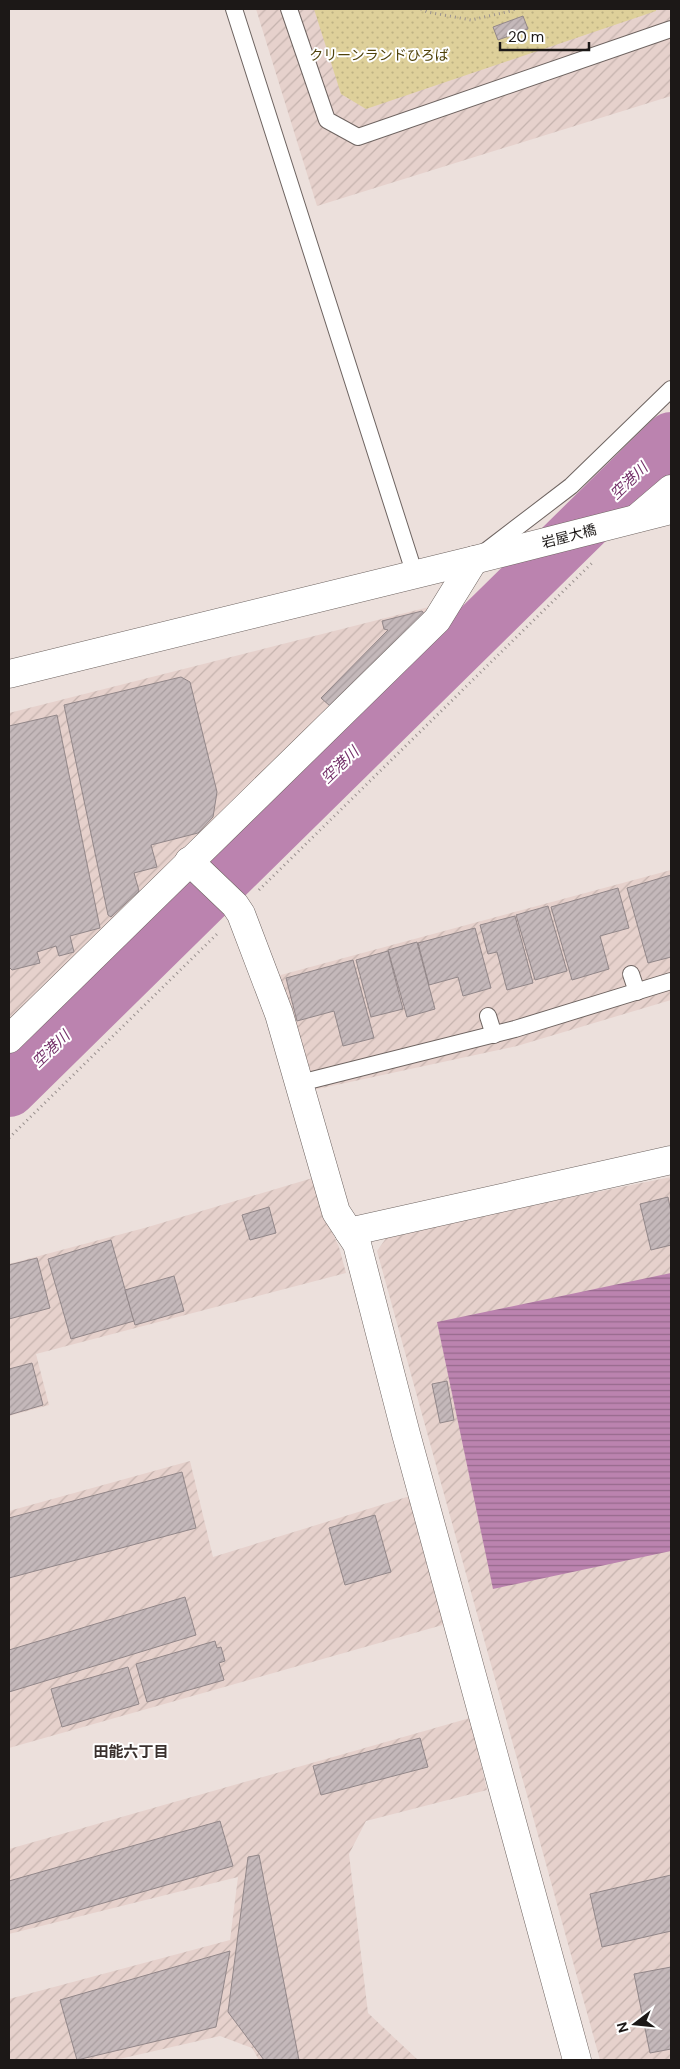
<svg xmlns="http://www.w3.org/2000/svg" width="680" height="2069" font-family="'DM Sans','Noto Sans JP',sans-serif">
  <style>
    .industrial { fill: url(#industrial-furrows) }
    .park { fill: url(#park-dots) }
    .water { fill: url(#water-rules) }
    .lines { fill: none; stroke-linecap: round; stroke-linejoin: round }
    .river { stroke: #bb83af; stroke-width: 54 }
    .building { fill: url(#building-hatch); stroke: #928789 }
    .service-casing { stroke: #6e6461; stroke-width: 18 }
    .minor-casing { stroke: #6e6461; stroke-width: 29 }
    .tertiary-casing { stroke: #6e6461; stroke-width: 29 }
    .path { stroke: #9a918f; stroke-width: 3; stroke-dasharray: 1 4; stroke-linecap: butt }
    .service { stroke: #fff; stroke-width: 16 }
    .minor { stroke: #fff; stroke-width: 28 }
    .tertiary { stroke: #fff; stroke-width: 28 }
    .labels { text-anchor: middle; stroke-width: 4; stroke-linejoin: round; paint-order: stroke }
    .park-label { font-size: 14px; fill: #50430b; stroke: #fff }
    .street-label { font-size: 14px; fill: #1c1817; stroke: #fff }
    .water-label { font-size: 15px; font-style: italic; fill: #743069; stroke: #fff }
    .neighbourhood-label { font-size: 15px; font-weight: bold; fill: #3a312e; stroke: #fff }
  </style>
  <defs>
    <pattern id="industrial-furrows" width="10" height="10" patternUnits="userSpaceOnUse" patternTransform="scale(1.25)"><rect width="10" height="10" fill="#e6d1cc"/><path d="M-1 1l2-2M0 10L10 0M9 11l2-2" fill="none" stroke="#c5b3ae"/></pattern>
    <pattern id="park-dots" width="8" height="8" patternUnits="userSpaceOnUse" patternTransform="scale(1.25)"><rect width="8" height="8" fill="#ded09a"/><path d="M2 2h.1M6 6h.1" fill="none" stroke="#beb284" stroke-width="1.8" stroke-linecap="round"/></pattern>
    <pattern id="water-rules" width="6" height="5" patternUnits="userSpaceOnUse" patternTransform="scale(1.25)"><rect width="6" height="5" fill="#bb83af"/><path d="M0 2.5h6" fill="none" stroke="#976a8d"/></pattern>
    <pattern id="building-hatch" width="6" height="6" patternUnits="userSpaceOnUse" patternTransform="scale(1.25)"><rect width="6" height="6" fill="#c4b8ba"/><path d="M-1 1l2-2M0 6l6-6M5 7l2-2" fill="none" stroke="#a89d9f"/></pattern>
  </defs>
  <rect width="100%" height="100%" fill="#ece0dc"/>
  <g class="industrial">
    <path d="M 256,9 L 671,9 L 671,96 L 317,206 Z"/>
    <path d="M 429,607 L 429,613 L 9,1026 L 9,713 Z"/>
    <path d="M 671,870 L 671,1000 L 517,1046 L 313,1090 L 277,976 Z"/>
    <path d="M 316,1177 L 332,1232 L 339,1247 L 346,1273 L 36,1354 L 49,1405 L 9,1416 L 9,1264 L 148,1227 Z"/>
    <path d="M 671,1177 L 671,2060 L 600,2060 L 377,1251 L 389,1234 Z"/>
    <path d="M 190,1461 L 213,1557 L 410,1496 L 446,1624 L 9,1748 L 9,1511 Z"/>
    <path d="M 470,1718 L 487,1790 L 366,1821 L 349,1854 L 368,2013 L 418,2060 L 259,2060 L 252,2048 L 220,2036 L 115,2060 L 9,2060 L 9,1999 L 230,1940 L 238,1877 L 9,1934 L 9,1849 Z"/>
  </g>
  <path class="park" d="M 314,9 L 656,9 L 656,11 L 366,109 L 341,94 Z"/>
  <path class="water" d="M 671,1273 L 671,1551 L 493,1589 L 437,1322 Z"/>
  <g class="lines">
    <path class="river" d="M 9,1090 L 671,439"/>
  </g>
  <g class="building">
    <path d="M 523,16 L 528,29 L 498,40 L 493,27 Z"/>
    <path d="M 422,611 L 425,615 L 330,706 L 321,698 L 388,630 L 384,629 L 382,621 Z"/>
    <path d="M 181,677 L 190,682 L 217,792 L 213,817 L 198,833 L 151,845 L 157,867 L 134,873 L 139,891 L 111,917 L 108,915 L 64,705 Z"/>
    <path d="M 57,715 L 100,928 L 70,936 L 74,952 L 59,956 L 56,946 L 37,952 L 40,963 L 12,970 L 9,967 L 9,726 Z"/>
    <path d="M 671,875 L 671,957 L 648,963 L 627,888 Z"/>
    <path d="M 618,888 L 629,928 L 600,936 L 609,969 L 572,980 L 551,907 Z"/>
    <path d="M 548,906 L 567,971 L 535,980 L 516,915 Z"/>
    <path d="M 515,916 L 533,983 L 507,990 L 497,952 L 488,954 L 480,925 Z"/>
    <path d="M 475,928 L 491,988 L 463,996 L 458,977 L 429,985 L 418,943 Z"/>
    <path d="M 417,942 L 435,1009 L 407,1017 L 388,950 Z"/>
    <path d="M 388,951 L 403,1009 L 371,1017 L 356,960 Z"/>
    <path d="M 353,960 L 374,1038 L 343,1046 L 334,1011 L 297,1021 L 286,978 Z"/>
    <path d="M 668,1197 L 671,1212 L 671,1245 L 651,1250 L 640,1204 Z"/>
    <path d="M 269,1207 L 276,1233 L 250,1240 L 242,1215 Z"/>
    <path d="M 111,1240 L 134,1321 L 71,1339 L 48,1259 Z"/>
    <path d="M 37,1258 L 50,1308 L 9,1319 L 9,1265 Z"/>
    <path d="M 174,1276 L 184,1311 L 135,1325 L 125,1290 Z"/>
    <path d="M 32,1363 L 43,1405 L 9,1415 L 9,1369 Z"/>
    <path d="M 447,1381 L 454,1420 L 440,1423 L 432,1384 Z"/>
    <path d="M 182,1472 L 196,1528 L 9,1578 L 9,1518 Z"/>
    <path d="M 375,1515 L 391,1572 L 345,1585 L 329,1528 Z"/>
    <path d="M 185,1597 L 196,1635 L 9,1692 L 9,1650 Z"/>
    <path d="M 215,1641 L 217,1648 L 221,1647 L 225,1661 L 219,1663 L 224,1680 L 147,1702 L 136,1664 Z"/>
    <path d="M 128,1667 L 139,1704 L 62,1727 L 51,1689 Z"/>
    <path d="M 420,1738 L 428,1767 L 321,1795 L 313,1766 Z"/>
    <path d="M 220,1821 L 233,1866 L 9,1930 L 9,1881 Z"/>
    <path d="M 259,1855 L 299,2060 L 264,2060 L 228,2012 L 248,1857 Z"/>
    <path d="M 671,1875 L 671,1931 L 602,1947 L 590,1894 Z"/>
    <path d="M 230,1951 L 216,2027 L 77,2060 L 60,2000 Z"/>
    <path d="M 671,1967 L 671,2049 L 650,2053 L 634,1974 Z"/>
  </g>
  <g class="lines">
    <g class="service-casing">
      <g id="service">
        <path d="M 234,9 L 415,575"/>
        <path d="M 289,9 L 327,120 L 358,137 L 671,29"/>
        <path d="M 486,551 L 571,486 L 671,389"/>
        <path d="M 631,974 L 637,992"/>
        <path d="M 488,1016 L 494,1035"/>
        <path d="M 300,1083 L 515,1029 L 671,981"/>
      </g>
    </g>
    <g class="minor-casing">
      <g id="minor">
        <path d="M 637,518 L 671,489"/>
        <path d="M 189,861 L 235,905 L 241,914 L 279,1014 L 336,1212 L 357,1244 L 406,1434 L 577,2060"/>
        <path d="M 9,1039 L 437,620 L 474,560"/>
        <path d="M 349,1232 L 671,1160"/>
      </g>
    </g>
    <g class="tertiary-casing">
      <path id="tertiary" d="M 9,674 L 474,560 L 671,510"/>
    </g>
    <g class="path">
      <path d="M 421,9 L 427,12 L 471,20 L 511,11 L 515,9"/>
      <path d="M 259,890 L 594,561"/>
      <path d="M 9,1138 L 217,934"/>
    </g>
    <use href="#service" class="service"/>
    <use href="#minor" class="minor"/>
    <use href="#tertiary" class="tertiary"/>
  </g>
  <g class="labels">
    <g class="park-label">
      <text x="379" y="60">クリーンランドひろば</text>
    </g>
    <g class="street-label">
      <text transform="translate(569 536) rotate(-15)" y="5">岩屋大橋</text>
    </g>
    <g class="water-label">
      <text transform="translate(629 481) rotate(-44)" y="5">空港川</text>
      <text transform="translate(340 765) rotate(-44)" y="5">空港川</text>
      <text transform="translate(51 1049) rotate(-44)" y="5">空港川</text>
    </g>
    <g class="neighbourhood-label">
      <text x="131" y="1757">田能六丁目</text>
    </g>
  </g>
  <rect width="680" height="2069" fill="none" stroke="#1c1817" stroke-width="20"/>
  <g transform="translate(635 2024) rotate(254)" stroke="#ffffff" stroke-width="4" paint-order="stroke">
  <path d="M0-4L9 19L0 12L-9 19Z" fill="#1c1817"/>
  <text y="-8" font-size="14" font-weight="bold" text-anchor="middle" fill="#1c1817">N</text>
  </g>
  <path d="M500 42v8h89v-8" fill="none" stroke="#1c1817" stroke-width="2.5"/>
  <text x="508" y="42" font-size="15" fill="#1c1817" stroke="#ffffff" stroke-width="4" paint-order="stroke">20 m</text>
</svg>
